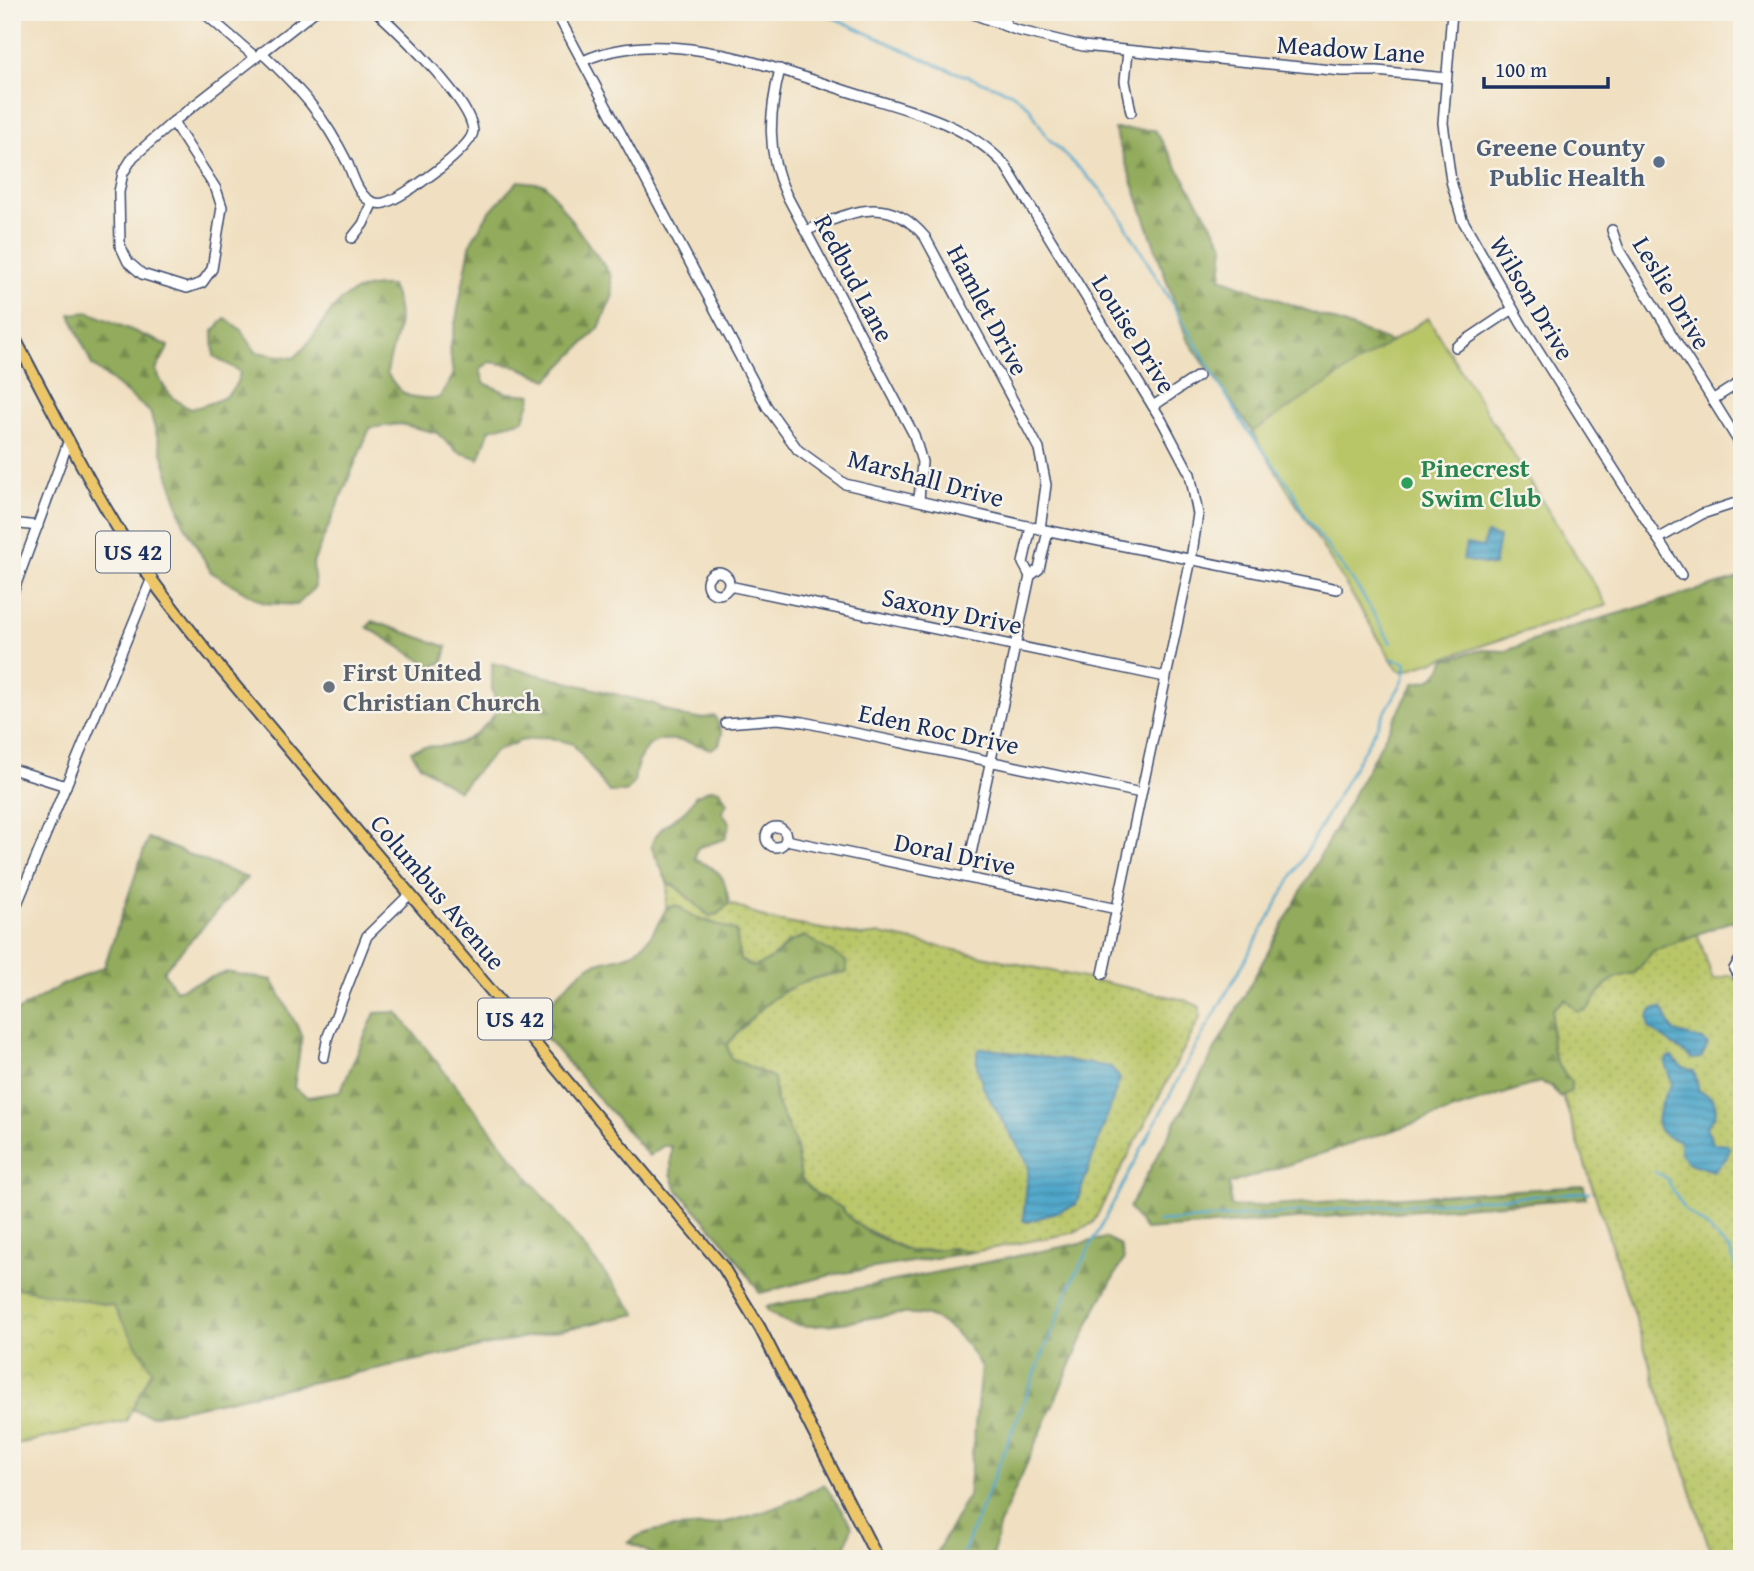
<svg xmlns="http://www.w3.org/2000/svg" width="1754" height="1571" font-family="'Gentium Book Plus',serif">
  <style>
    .grass { fill: url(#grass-dots); stroke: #6a7a63; stroke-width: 2; fill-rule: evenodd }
    .forest { fill: url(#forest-firs); stroke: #566d5d; stroke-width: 2 }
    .park { fill: url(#park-crowns); stroke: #6a7a63; stroke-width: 2 }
    .garden { fill: #b9c668; stroke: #6a7a63; stroke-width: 2 }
    .water { fill: url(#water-rules); stroke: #346a94; stroke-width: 2 }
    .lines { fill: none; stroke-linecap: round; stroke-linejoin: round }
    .stream { stroke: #4ca5c9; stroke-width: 2.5 }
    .minor-casing { stroke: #3b496d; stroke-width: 12 }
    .major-casing { stroke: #3b496d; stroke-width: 14 }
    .minor { stroke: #fff; stroke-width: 9 }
    .major { stroke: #ecc669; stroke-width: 10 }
    .service-dot { fill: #5c6f8a; stroke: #f7f3e8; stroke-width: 2.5 }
    .leisure-dot { fill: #2e9e5b; stroke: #f7f3e8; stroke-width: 2.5 }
    .worship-dot { fill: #6b7280; stroke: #f7f3e8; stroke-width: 2.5 }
    .labels { text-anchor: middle; stroke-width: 5; stroke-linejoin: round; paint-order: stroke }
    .shield { fill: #f7f3e8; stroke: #5d6a87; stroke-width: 2 }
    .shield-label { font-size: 24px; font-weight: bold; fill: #1b2f5e }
    .street-label { font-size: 26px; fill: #1b2f5e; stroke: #f7f3e8 }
    .service-label { font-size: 26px; font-weight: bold; fill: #4e5e75; stroke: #f7f3e8; text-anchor: end }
    .leisure-label { font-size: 26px; font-weight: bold; fill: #27864d; stroke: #f7f3e8; text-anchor: start }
    .worship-label { font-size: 26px; font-weight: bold; fill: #5b616d; stroke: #f7f3e8; text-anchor: start }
  </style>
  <defs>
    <pattern id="grass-dots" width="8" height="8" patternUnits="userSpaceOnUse" patternTransform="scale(1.75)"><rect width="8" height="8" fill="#b9c668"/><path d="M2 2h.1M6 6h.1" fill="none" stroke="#9eaa5d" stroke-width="1.8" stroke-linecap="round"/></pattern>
    <pattern id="forest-firs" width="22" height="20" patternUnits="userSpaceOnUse" patternTransform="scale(1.75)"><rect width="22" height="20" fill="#92ab5c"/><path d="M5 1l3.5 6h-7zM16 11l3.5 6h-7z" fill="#768c4f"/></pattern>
    <pattern id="park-crowns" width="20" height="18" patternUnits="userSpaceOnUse" patternTransform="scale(1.75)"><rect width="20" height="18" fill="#b9c668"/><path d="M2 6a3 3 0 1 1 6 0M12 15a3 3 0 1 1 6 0" fill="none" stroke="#9eaa5d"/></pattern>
    <pattern id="water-rules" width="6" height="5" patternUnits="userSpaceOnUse" patternTransform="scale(1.75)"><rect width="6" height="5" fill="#4ca5c9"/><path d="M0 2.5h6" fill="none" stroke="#3e87a6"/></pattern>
  </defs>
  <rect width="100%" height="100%" fill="#f7f3e8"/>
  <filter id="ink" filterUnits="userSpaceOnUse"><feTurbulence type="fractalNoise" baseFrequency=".0143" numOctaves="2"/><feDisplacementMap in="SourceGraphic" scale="14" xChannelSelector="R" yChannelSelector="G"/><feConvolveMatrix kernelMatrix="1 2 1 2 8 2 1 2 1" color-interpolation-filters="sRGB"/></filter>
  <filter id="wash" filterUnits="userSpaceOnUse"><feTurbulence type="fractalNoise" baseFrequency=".00686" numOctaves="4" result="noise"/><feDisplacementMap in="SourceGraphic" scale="28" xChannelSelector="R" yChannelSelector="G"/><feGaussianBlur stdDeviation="1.57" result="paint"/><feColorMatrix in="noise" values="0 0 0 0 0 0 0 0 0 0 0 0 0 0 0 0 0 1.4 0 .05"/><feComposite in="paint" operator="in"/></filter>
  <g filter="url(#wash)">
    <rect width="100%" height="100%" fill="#f0dfc0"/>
    <g class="grass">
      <path d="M 668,884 L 675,886 L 709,915 L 719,914 L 729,903 L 770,920 L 862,936 L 881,934 L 1185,1000 L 1200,1007 L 1200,1018 L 1093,1223 L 1072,1233 L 973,1252 L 953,1248 L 911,1252 L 854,1223 L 840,1207 L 816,1194 L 801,1179 L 795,1143 L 776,1102 L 774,1078 L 731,1059 L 726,1045 C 763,1003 788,979 846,972 L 789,941 L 770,962 L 753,967 L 740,960 L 736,931 L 692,916 L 676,906 L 666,909 ZM 982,1048 L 1110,1067 L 1104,1127 L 1096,1141 L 1076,1205 L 1028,1222 L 1023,1220 L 1029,1165 L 1022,1148 L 1001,1120 Z"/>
      <path d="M 1697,932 L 1713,980 L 1731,975 L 1742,985 L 1742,1559 L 1713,1559 L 1528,988 Z"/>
    </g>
    <g class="forest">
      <path d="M 1114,129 L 1155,130 L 1224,245 L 1221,278 L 1441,361 L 1391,628 L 1187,339 Z"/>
      <path d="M 518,181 L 545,184 L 610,274 L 613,295 L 599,328 L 548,380 L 516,366 L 490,362 L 480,369 L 484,383 L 507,393 L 532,395 L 524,420 L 490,429 L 479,459 L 456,451 L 437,433 L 400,424 L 370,428 L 313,563 L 315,587 L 297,605 L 264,603 L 211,572 L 183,522 L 150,412 L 92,365 L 70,314 L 89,312 L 169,346 L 156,370 C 164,390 172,400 191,409 C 215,402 235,399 240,372 L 214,356 L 213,331 L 226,318 L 241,330 L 256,352 L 294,358 C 331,326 329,283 391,286 C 408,324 393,336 387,373 C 402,398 410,399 439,398 L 453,376 L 450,350 L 471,242 L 489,212 Z"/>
      <path d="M 1742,577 L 1742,917 L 1653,951 L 1635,973 C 1607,977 1603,987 1588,1009 L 1578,1012 L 1565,999 L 1553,1009 C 1550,1039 1548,1058 1571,1081 L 1571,1091 L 1560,1097 L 1551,1086 L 1540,1082 L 1229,1184 L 1231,1206 L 1237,1207 L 1584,1186 L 1586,1198 L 1145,1230 L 1129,1208 L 1414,683 C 1432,682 1438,675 1446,659 L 1482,650 L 1506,651 L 1562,630 Z"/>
      <path d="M 373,621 L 447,647 L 443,662 L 432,667 L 367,627 Z"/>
      <path d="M 492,663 L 654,704 C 675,715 691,722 715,716 L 722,733 L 719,744 L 711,749 C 669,735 639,730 634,783 L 626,792 L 609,792 L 573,744 L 547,737 L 520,741 L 496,751 L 458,791 L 420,765 L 411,751 C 424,745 430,747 443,746 C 468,745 484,728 498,710 L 492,689 Z"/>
      <path d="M 711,789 L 720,790 L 727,803 L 722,812 L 730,823 L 725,839 L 697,848 L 695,859 C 721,873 724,872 729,903 L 719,914 L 709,916 L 675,886 L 668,884 L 651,846 C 659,820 686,819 695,796 Z"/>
      <path d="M 148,838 L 247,878 L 163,971 L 176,990 L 226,972 L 272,980 L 302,1035 L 294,1088 L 308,1097 L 340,1092 L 375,1013 L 397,1012 L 637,1314 L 151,1416 L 86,1394 L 12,1294 L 12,1014 L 58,987 L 104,967 Z"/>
      <path d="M 676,905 L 692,916 L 736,931 L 740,960 L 753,967 C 776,961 782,943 804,936 L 846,961 L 847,972 C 788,978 763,1003 727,1045 L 731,1058 L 774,1078 L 776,1102 L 795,1143 L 801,1179 L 816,1194 L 840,1207 L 854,1222 L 869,1233 L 911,1252 L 953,1248 L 973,1252 L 831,1275 L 760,1293 L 727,1245 L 676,1188 L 671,1173 L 671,1146 L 663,1146 L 649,1156 L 533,1023 C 539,1013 576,974 586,968 C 599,960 614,960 628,955 C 647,947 657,926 666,909 Z"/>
      <path d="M 1106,1238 L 1120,1245 L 1124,1259 L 1095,1310 L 999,1526 L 993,1556 L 933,1559 L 968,1496 L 981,1367 C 970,1347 951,1323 927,1316 C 880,1303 800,1351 765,1307 Z"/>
      <path d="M 824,1484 L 852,1526 L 844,1552 L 831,1559 L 661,1559 L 629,1542 C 651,1524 685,1530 712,1525 C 752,1518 790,1504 824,1484 Z"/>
    </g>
    <path class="park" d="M 12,1287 L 113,1306 L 152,1370 L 126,1421 L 12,1445 Z"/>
    <path class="garden" d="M 1428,318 L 1607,605 L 1404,671 L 1398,670 L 1252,432 Z"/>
    <g class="water">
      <path d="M 1486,534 L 1499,537 L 1494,566 L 1463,560 L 1466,544 L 1483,547 Z"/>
      <path d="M 1662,1008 L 1674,1032 L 1703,1040 L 1708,1045 L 1701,1058 L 1693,1059 L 1649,1028 L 1648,1017 L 1653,1009 Z"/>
      <path d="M 982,1048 L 1111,1067 L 1120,1079 L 1076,1205 L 1028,1222 L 1023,1220 L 1029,1165 L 984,1089 L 977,1066 L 977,1052 Z"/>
      <path d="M 1672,1057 L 1682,1067 L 1694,1071 L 1699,1091 C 1712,1095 1718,1103 1715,1116 L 1706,1127 L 1713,1143 L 1727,1144 L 1730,1149 L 1726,1159 L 1713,1171 L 1686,1162 L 1680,1153 L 1680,1141 C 1642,1133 1661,1104 1672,1083 L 1665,1064 L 1667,1058 Z"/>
    </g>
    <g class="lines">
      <g class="stream">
        <path d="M 821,12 L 944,68 L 1012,93 L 1029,107 L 1048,138 L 1101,190 L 1119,214 L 1245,427 L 1291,487 L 1305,516 L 1360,591 L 1391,643"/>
        <path d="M 1655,1172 L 1665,1177 L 1686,1211 L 1705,1225 L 1730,1251 L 1742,1285"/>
        <path d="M 1157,1222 L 1589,1192"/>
        <path d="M 961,1559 L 1072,1281 L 1189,1059 L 1404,679 L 1406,663 L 1393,659"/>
      </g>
    </g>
  </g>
  <g filter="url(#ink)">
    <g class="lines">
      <g class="minor-casing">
        <g id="minor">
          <path d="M 203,12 L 254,56"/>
          <path d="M 556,12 L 767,407 L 798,450 L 845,484 L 1040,529 L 1337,589"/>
          <path d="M 968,12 L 1016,30 L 1083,46 L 1342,71 L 1377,71 L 1446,78"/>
          <path d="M 1452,12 L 1443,123 L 1451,181 L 1462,219 L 1521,323 L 1681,575"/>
          <path d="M 1005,26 L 1007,12"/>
          <path d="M 1128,51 L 1125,81 L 1131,112"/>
          <path d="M 261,52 C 300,89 324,115 348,164 C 353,176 358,194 369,200 C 373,203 379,204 384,203 C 402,199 473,148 473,131 C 472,102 399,32 377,12"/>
          <path d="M 583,61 C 664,24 774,68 853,93 C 907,110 964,121 1005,165 L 1162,421 L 1190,474 L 1198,514 L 1191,559 L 1103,974"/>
          <path d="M 780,69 C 769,113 766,152 786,194 L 914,435 L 922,462 L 919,500"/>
          <path d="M 173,122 L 216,189 L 222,207 L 212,269 L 202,283 L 187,288 L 142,274 L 128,262 L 120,245 L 119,192 L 123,173 L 133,157 Z"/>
          <path d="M 173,122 L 314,12"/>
          <path d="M 1612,230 L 1619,250 L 1742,447"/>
          <path d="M 805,231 C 850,213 887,192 925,237 L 1039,449 L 1046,485 L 1040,529"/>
          <path d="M 352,238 L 363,224 L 373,202"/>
          <path d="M 1456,347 L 1513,309"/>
          <path d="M 1712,400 L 1742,381"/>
          <path d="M 1153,406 L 1198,376"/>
          <path d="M 12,523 L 38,526"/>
          <path d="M 1658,539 L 1702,514 L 1742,501"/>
          <circle cx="718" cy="583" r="11"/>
          <path d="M 1030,576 L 1023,563 L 1031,527"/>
          <path d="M 729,586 L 1165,677"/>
          <path d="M 12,595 L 69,440"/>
          <path d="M 726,723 L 778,719 L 803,722 L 1141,793"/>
          <path d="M 12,769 L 66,786"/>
          <circle cx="776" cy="837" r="10"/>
          <path d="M 786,840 L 1117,909"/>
          <path d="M 966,877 L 1030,576 L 1039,569 L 1048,531"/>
          <path d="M 12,916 L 152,578"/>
          <path d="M 1742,956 L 1734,969 L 1742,982"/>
          <path d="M 324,1057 L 328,1036 L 367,936 L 410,894"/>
        </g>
      </g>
      <g class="major-casing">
        <path id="major" d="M 12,333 C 50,404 85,477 128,545 C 155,588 190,629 221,669 L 723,1267 L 760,1328 L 878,1559"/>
      </g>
      <use href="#minor" class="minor"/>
      <use href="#major" class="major"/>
    </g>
  </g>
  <circle class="service-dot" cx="1659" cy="162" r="7"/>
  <circle class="leisure-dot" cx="1407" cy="483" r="7"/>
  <circle class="worship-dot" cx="329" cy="687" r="7"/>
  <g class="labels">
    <g class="shield">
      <rect x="96" y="531.5" width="74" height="41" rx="5"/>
      <rect x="478" y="998.5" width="74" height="41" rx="5"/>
    </g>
    <g class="shield-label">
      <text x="133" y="560">US 42</text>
      <text x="515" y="1027">US 42</text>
    </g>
    <g class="street-label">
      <text transform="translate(1351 49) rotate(4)" y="9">Meadow Lane</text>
      <text transform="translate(854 278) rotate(62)" y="9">Redbud Lane</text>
      <text transform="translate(1672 293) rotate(59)" y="9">Leslie Drive</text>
      <text transform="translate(1532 298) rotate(59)" y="9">Wilson Drive</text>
      <text transform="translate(988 310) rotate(62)" y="9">Hamlet Drive</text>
      <text transform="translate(1134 334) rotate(58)" y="9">Louise Drive</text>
      <text transform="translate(926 478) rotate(15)" y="9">Marshall Drive</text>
      <text transform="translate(952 611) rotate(12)" y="9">Saxony Drive</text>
      <text transform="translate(939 729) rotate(12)" y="9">Eden Roc Drive</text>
      <text transform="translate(955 854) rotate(12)" y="9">Doral Drive</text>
      <text transform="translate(438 892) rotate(50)" y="9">Columbus Avenue</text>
    </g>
    <g class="service-label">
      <text x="1645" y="156">Greene County<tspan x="1645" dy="30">Public Health</tspan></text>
    </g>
    <g class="leisure-label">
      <text x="1421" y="477">Pinecrest<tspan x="1421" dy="30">Swim Club</tspan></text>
    </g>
    <g class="worship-label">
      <text x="343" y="681">First United<tspan x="343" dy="30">Christian Church</tspan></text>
    </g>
  </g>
  <rect width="1754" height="1571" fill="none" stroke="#f7f3e8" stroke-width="42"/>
  <path d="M1484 77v10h124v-10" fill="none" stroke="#1b2f5e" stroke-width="3.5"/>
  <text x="1495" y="77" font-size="21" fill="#1b2f5e" stroke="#f7f3e8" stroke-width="5" paint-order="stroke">100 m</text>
</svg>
